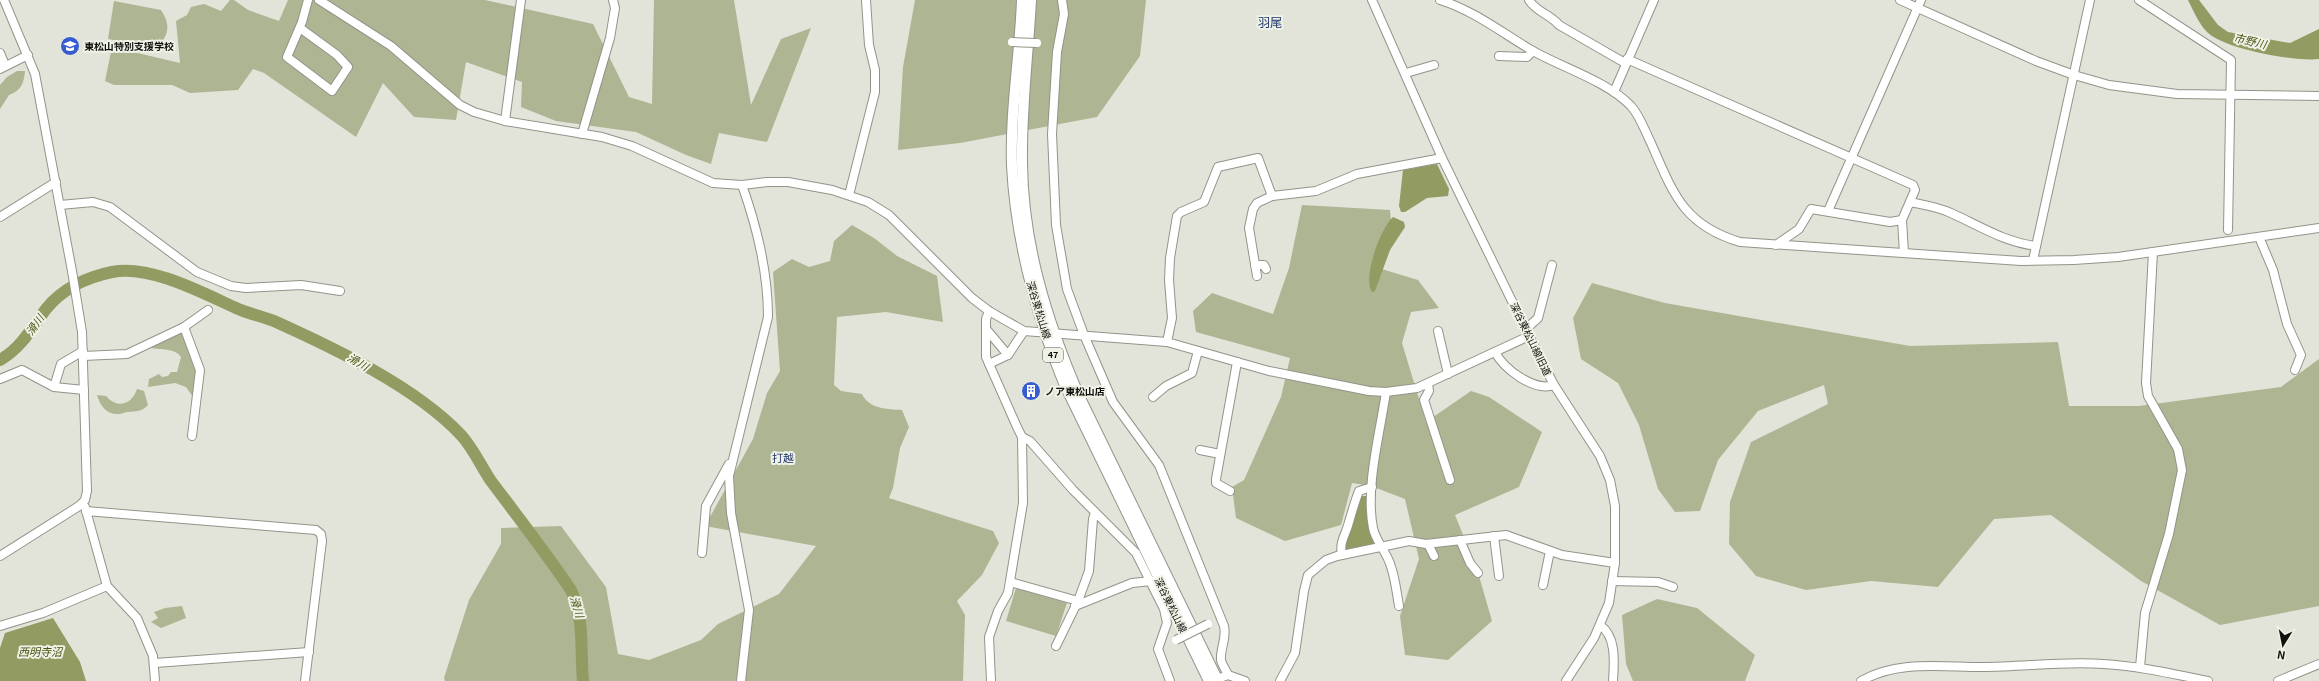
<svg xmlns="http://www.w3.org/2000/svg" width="2319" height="681" font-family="Georgia,'Noto Sans JP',serif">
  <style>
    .green { fill: #aeb592 }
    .water { fill: #919b62 }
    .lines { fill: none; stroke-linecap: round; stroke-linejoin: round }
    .river { stroke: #919b62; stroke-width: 12 }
    .minor-casing { stroke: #92948a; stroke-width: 10 }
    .major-casing { stroke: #92948a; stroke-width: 12 }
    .minor { stroke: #fff; stroke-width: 8 }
    .major { stroke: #fff; stroke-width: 10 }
    .minor-bridge-casing { stroke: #92948a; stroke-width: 10; stroke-linecap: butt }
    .minor-bridge { stroke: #fff; stroke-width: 8 }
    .labels { text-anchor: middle; stroke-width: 4; stroke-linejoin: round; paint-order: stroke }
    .shield { fill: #eff2e6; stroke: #53544e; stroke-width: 1 }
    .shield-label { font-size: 9px; font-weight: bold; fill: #10110d }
    .poi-label { font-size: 10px; font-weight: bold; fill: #10110d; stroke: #eff2e6; text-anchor: start }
    .street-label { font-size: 10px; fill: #10110d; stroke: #eff2e6 }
    .water-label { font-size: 11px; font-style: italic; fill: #4a5210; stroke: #eff2e6 }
    .neighbourhood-label { font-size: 11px; fill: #1f336a; stroke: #eff2e6 }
    .quarter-label { font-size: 12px; fill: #1f336a; stroke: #eff2e6 }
  </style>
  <rect width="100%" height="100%" fill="#e2e4d9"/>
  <g class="green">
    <path d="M 230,0 L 234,0 L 248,10 L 279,21 L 288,0 L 485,0 L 593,24 L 629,97 L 652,104 L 654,0 L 734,0 L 751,105 L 781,39 L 811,28 L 767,142 L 719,133 L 711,164 L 686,155 L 636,132 L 556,121 L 521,107 L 522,82 L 466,62 L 456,120 L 414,117 L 383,83 L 356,137 L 264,73 L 253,69 L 238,90 L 190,93 L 172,85 L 114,85 L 105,81 L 112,47 L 180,63 L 176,21 L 187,15 L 191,7 L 204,4 L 221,11 Z"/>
    <path d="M 915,0 L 1146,0 L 1140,56 L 1097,117 L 960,143 L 898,150 L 903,67 Z"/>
    <path d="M 114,1 L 161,10 C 171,25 169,36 156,48 L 108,39 Z"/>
    <path d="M 17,71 L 25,71 C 24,83 21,91 9,95 L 0,109 L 0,85 L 7,77 Z"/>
    <path d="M 1302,205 L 1390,210 L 1392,233 L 1375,267 L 1418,280 L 1439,308 L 1411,312 L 1402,343 L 1426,422 L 1471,391 L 1489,397 L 1542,432 L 1519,487 L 1455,515 L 1477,569 L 1492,621 L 1448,660 L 1405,655 L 1400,616 L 1419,559 L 1405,499 L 1371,486 L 1352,483 L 1341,525 L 1285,541 L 1236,518 L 1232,487 L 1244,480 L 1281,397 L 1290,358 L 1196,332 L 1193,311 L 1212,293 L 1273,314 L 1289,268 Z"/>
    <path d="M 852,225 L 874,238 L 897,256 L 937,276 L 943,322 L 886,312 L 837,317 L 834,385 L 841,391 L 862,394 C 869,409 887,409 902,410 L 909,427 L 900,448 L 893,488 L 889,498 L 993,531 L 999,543 L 982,575 L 957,601 L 965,615 L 963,681 L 445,681 L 444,678 L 469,600 L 501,544 L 501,528 L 561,526 L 606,587 L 618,654 L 649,660 L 701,640 L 718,624 L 779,594 L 816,546 L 705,526 L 753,439 L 767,393 L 780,371 L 773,272 L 792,259 L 809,267 L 830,261 L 834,241 Z"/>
    <path d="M 1592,283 L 1665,303 L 1910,346 L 2058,342 L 2069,406 L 2139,406 L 2281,387 L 2319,359 L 2319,606 L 2220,625 L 2141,581 L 2051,515 L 1994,519 L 1938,587 L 1871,581 L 1806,590 L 1756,576 L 1729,544 L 1730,502 L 1751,442 L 1828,404 L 1824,385 L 1758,411 L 1718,460 L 1700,511 L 1675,512 L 1658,489 L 1639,425 L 1618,383 L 1581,359 L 1573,318 Z"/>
    <path d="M 180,332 L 185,335 L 197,365 L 193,397 L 186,387 L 175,383 L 148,387 L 149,379 L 159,374 L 162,377 L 168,376 L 171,372 L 177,372 L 181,357 C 175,348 161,350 151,348 L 150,345 Z"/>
    <path d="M 137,389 L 144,391 L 148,405 C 141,412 137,411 128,412 C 125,412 122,414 119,414 C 107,415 100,406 97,395 L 106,396 C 117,409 132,405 137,389 Z"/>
    <path d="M 1016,588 L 1067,603 L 1056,636 L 1006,621 Z"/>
    <path d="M 1657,599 L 1697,608 L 1755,655 L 1745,681 L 1633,681 L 1626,664 L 1622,615 Z"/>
    <path d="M 182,606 L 186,618 L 161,628 L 151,622 L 158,618 L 154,612 L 165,608 Z"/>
  </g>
  <g class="water">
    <path d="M 2188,0 L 2199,0 L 2218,25 L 2228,32 L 2290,43 L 2319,29 L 2319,59 C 2295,62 2224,49 2207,32 C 2199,24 2193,10 2188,0 Z"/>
    <path d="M 1437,164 L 1449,189 L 1448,196 L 1427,198 L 1405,212 L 1401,212 L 1399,206 L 1403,170 Z"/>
    <path d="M 1393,217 L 1404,222 L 1405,227 L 1390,250 L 1375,291 L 1372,292 C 1362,278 1381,227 1393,217 Z"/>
    <path d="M 1361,496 L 1368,496 L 1374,545 L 1344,550 L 1345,538 Z"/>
    <path d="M 53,618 L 80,662 L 86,681 L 0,681 L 0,648 L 5,633 Z"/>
  </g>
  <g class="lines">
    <path class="river" d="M 0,360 C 21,348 32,328 46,309 C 62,289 87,277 112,272 C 149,264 203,293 236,308 C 249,314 262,316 274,321 C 334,348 416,387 461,435 C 473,448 481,466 491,481 C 518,517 546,553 571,590 C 585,620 580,649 583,681"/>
    <g class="minor-casing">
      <g id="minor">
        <path d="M 319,0 L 391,46 L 460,105 L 474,112 L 505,121 L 602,137 L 632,146 L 713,183 L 742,185 L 767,182 L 788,182 L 832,190 L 868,202 L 889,215 L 972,298 L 989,311 L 1024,331 L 1167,342 L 1269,371 L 1369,391 L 1386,392 L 1417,388 L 1529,336"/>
        <path d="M 1062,0 L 1064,14 L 1057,52 L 1052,134 L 1056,225 L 1067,289 L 1084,335 L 1113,402 L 1159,465 L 1224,626 C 1227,639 1220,648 1221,660 C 1222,665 1226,670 1228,675"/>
        <path d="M 1372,0 L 1442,158 L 1529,336 L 1554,385 L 1600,456 L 1610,480 L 1615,506 L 1615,563 L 1609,603 L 1594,638 L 1566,681"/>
        <path d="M 1440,0 C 1475,11 1502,33 1533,51 C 1563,68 1607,81 1631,106 C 1640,116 1645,131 1651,143 C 1673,193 1683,225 1740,242 L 2021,261 L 2074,260 L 2118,257 L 2319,228"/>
        <path d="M 1529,0 C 1536,12 1550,14 1559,25 L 1625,63"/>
        <path d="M 1900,0 L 2036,61 L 2074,75 L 2109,85 L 2177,94 L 2319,96"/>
        <path d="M 2139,0 L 2231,60 L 2228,230"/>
        <path d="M 300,28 L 337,55 L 348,67 L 332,91 L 287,57 L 302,22 L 308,0"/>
        <path d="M 0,53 L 5,65"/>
        <path d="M 1499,56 L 1527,57 L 1533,51"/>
        <path d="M 1627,59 L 1913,185 L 1915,190 L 1902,220 L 1904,253"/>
        <path d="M 0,69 L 28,55"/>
        <path d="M 1406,73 L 1434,65"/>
        <path d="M 1614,92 L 1654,0"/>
        <path d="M 505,121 L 521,0"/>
        <path d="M 582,134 L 610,38 L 615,8 L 613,0"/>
        <path d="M 849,195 L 875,92 L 875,70 L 869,45 L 866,0"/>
        <path d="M 1910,202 C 1924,205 1938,207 1951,213 C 1980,226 2004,242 2036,246"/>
        <path d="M 60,205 L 93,202 L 110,207 L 197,272 L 231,286 L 246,288 L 301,285 L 340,291"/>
        <path d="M 1828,211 L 1921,0"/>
        <path d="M 0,217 L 56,182"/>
        <path d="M 2259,237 L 2273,270 L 2287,324 L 2301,355 L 2295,370"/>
        <path d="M 1776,245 L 1799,229 L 1811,209 L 1890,222 L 1902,220"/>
        <path d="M 2033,260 L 2090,0"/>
        <path d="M 1255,265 L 1264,265 L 1266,269"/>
        <path d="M 1257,276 L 1249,228 L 1253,209 L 1257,203 L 1272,196 L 1316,191 L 1357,174 L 1442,158"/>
        <path d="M 989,311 L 986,319 L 986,357 L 1017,427 L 1022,437 L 1030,441 L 1073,490 L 1136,553 L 1164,609 L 1167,623 L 1158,649 L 1170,681"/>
        <path d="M 184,327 L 200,370 L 192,436"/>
        <path d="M 1526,329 L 1538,318 L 1552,265"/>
        <path d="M 987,330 L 1008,355"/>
        <path d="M 1438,331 L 1448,374"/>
        <path d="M 1167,342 L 1172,318 L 1169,280 L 1170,258 L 1177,216 L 1181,212 L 1204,202 L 1218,167 L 1258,158 L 1272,196"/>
        <path d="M 1495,352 C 1504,369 1534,392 1554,385"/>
        <path d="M 83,356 L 127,354 L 184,327 L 208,310"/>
        <path d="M 989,364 L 1008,355 L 1024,331"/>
        <path d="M 0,379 L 22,370 L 54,387 L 84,390"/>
        <path d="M 1428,384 L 1429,391 L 1424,400 L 1450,480"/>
        <path d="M 54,387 L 61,364 L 83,351"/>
        <path d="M 1386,392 C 1380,433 1365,488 1373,528 C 1375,538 1381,545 1385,553 C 1394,568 1396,589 1399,606"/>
        <path d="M 1153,397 L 1166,386 L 1192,373 L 1198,351"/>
        <path d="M 1200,450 L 1220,454"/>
        <path d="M 1230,491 L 1216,483 L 1216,479 L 1237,362"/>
        <path d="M 85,507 L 107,586 L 137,618 L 153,656 L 155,681"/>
        <path d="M 86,511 L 316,530 L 321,534 L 322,541 L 305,681"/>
        <path d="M 1494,536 L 1499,576"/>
        <path d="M 1460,540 L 1470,563 L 1478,573"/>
        <path d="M 1428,544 L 1434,556"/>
        <path d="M 702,553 L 706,506 L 729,464"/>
        <path d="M 1342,555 C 1339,541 1346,535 1349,522 C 1352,512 1355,501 1359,491 L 1372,487"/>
        <path d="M 0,556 L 79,506 L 85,500 L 87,491 L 82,332 L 72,271 L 35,74 L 4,0"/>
        <path d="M 1612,581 L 1658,582 L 1673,587"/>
        <path d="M 1010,582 L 1078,601"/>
        <path d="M 1543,585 L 1550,551"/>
        <path d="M 1075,606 L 1132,583 L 1151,581"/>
        <path d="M 1600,625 C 1617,637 1614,663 1613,681"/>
        <path d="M 0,626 L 43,613 L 107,586"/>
        <path d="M 1056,646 L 1078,601 L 1089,571 L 1093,519 L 1095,513"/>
        <path d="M 155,663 L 309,652"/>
        <path d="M 2140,667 L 2145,613 L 2169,534 L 2182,470 L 2178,449 L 2148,396 L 2146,383 L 2153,252"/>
        <path d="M 741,681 L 749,610 L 731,513 L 729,476 L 768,317 C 768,272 757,227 742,185"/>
        <path d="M 991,681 L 989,637 L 998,611 L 1008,593 L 1023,503 L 1022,437"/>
        <path d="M 1212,681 L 1228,675 L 1245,681"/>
        <path d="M 1280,681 L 1295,653 L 1304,591 L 1308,575 L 1326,560 L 1337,556 L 1409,541 L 1426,544 L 1506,535 L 1562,555 L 1615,563"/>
        <path d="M 1861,681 C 1898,660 1941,667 1982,667 C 2023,667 2063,661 2103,664 C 2139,666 2173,674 2208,681"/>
        <path d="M 2278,681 L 2319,664"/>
      </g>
    </g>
    <g class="major-casing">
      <g id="major">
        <path d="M 1022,0 C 1020,56 1010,111 1012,166 C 1016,241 1036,314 1064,383 L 1209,681"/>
        <path d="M 1031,0 C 1028,55 1021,109 1022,164 C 1023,245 1047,322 1079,396 L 1218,681"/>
      </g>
    </g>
    <use href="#minor" class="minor"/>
    <use href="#major" class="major"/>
    <g class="minor-bridge-casing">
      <g id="minor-bridge">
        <path d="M 1012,42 L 1037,43"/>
        <path d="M 1176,640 L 1208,624"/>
      </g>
    </g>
    <use href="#minor-bridge" class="minor-bridge"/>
  </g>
  <defs>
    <g id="school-disc" transform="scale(1)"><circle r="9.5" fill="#375ccd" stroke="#eff2e6"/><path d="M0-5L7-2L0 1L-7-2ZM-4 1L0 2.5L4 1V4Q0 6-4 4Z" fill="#fff"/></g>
    <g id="building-disc" transform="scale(1)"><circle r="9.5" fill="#375ccd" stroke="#eff2e6"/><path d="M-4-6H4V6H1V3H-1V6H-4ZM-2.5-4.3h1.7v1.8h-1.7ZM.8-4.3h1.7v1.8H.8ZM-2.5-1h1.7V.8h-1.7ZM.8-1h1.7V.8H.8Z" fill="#fff"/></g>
  </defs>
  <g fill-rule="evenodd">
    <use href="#school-disc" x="70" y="46"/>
    <use href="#building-disc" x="1031" y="391"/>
  </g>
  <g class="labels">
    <rect class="shield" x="1043" y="348" width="20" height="14" rx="3"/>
    <g class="shield-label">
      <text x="1053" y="358">47</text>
    </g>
    <g class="poi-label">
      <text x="84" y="50">東松山特別支援学校</text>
      <text x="1045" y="395">ノア東松山店</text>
    </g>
    <g class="street-label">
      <text transform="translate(1039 310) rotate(73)" y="4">深谷東松山線</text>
      <text transform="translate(1531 339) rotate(64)" y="4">深谷東松山線旧道</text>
      <text transform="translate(1171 605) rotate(64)" y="4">深谷東松山線</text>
    </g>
    <g class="water-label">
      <text transform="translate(2250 41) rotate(13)" y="4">市野川</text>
      <text transform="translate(35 325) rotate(-55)" y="4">滑川</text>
      <text transform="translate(358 362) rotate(31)" y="4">滑川</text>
      <text transform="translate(577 607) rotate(74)" y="4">滑川</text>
      <text x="40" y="656">西明寺沼</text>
    </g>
    <g class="neighbourhood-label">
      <text x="783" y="462">打越</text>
    </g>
    <g class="quarter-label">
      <text x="1270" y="27">羽尾</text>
    </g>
  </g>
  <g transform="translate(2283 645) rotate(190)" stroke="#eff2e6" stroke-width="3" paint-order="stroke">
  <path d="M0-3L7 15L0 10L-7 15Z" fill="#10110d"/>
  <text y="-6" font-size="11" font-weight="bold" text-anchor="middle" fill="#10110d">N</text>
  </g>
</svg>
